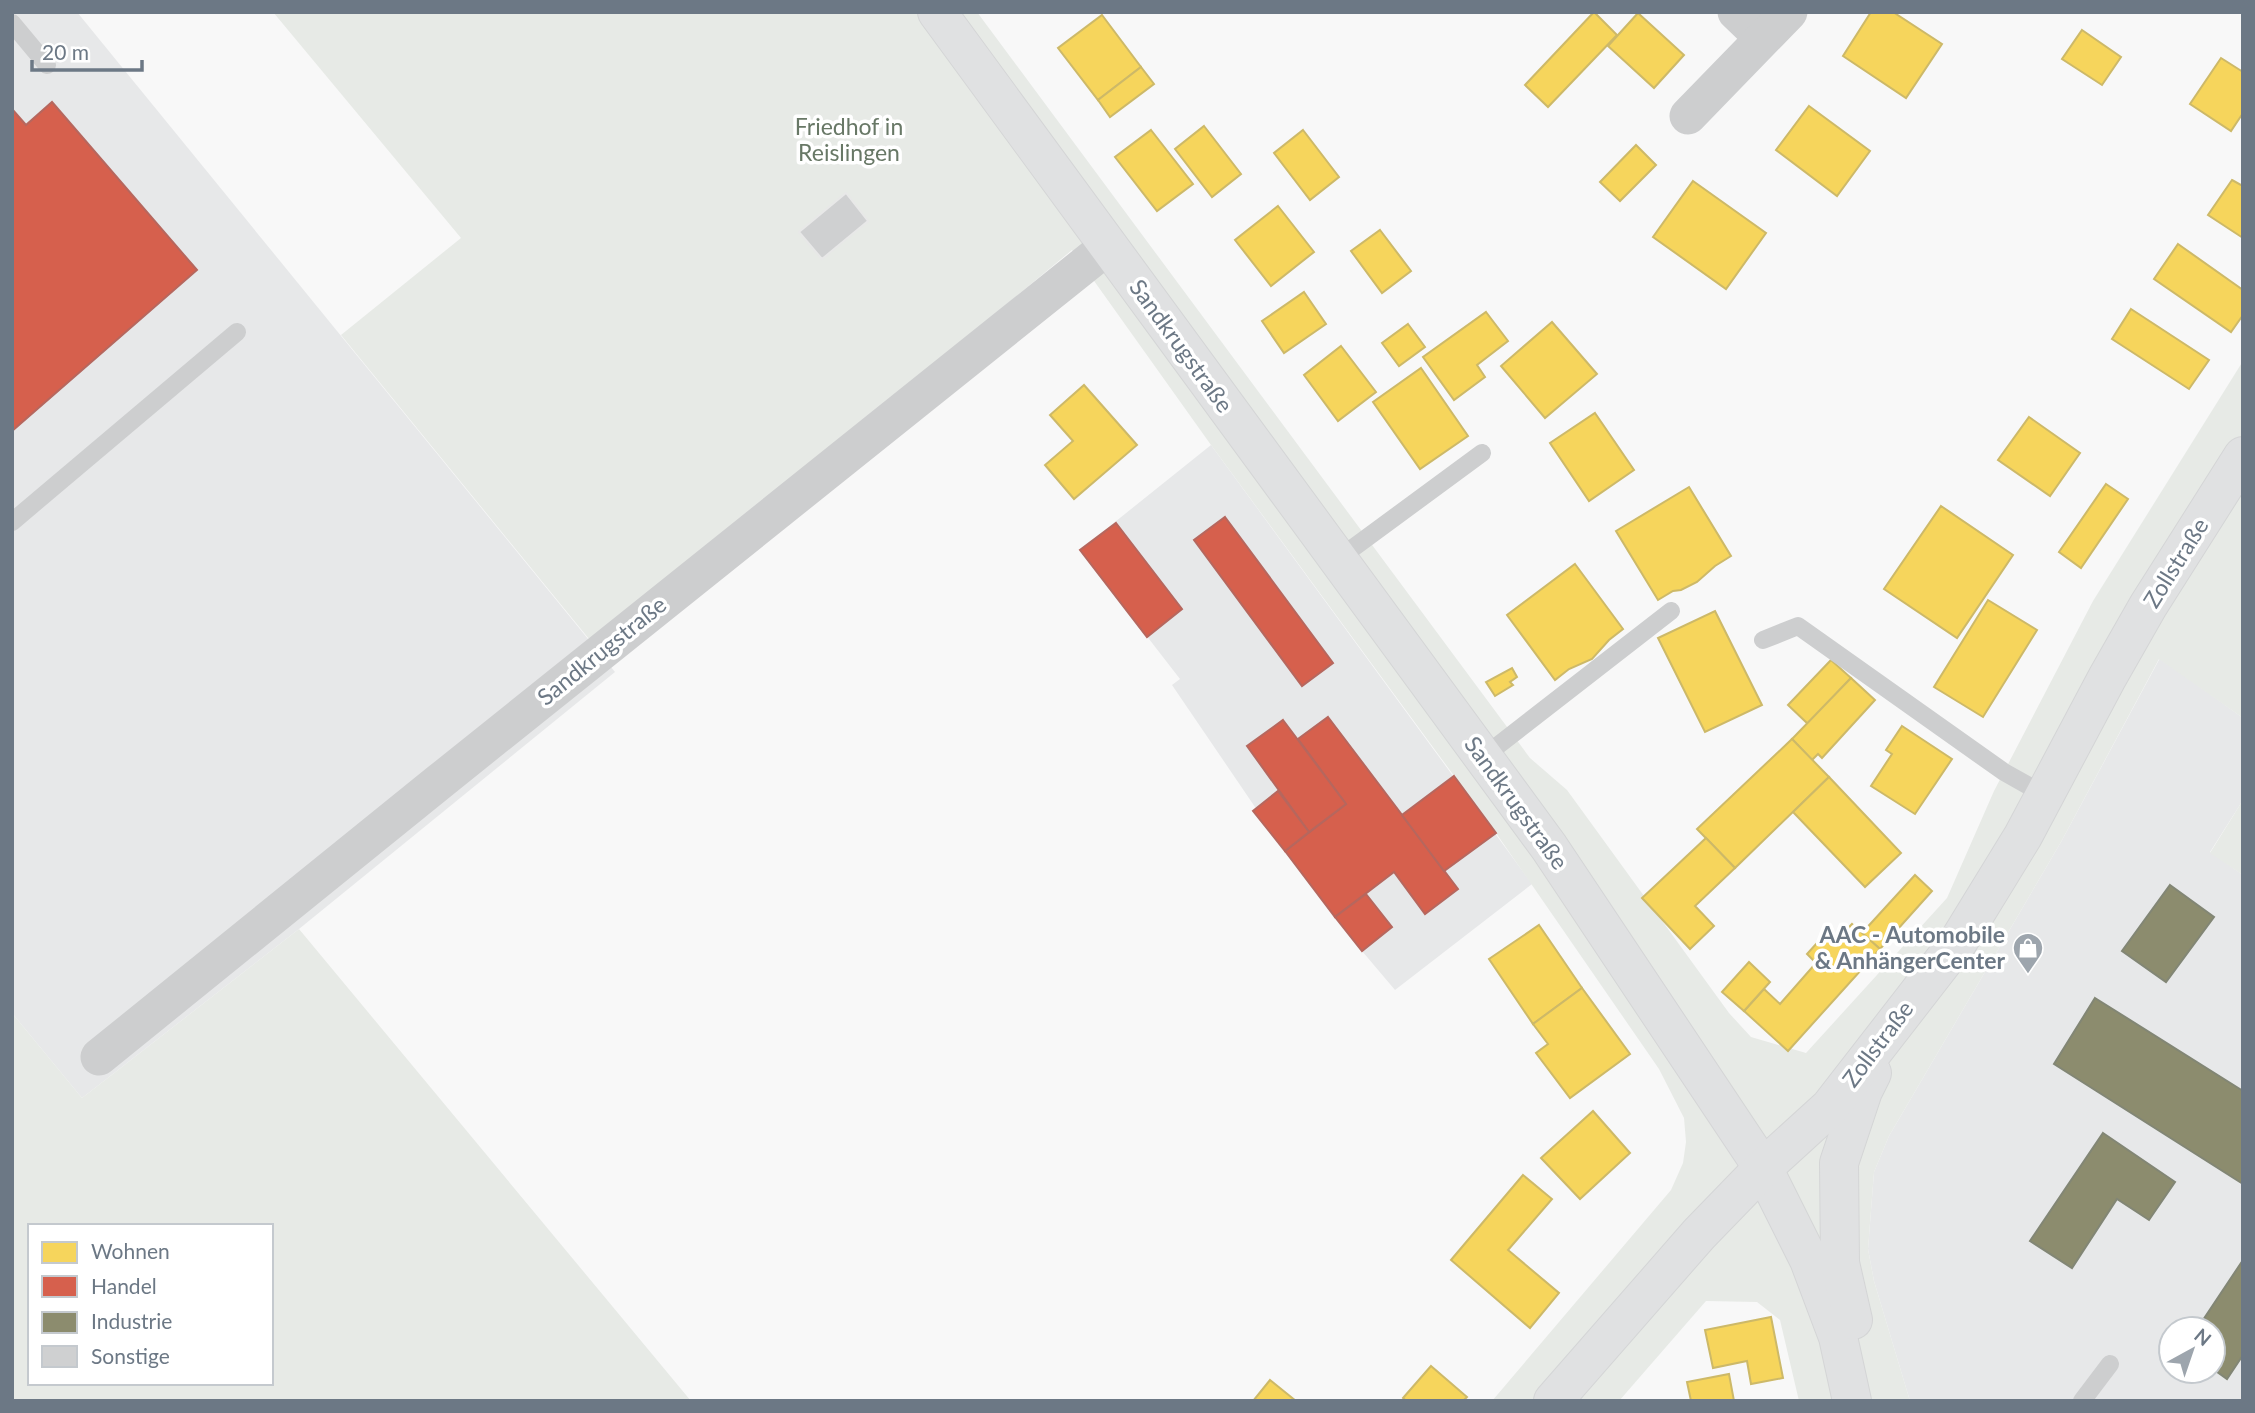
<svg xmlns="http://www.w3.org/2000/svg" width="2255" height="1413" font-family="Lato,sans-serif">
  <style>
    .built { fill: #e7e8e9; fill-rule: evenodd }
    .green { fill: #e7eae6; fill-rule: evenodd }
    .homes { fill: #f6d55c; stroke: #cdb968; stroke-width: 2 }
    .shops { fill: #d6604d; stroke: #b6675e; stroke-width: 2 }
    .industry { fill: #8c8c6e; stroke: #828675; stroke-width: 2 }
    .building { fill: #cfd0d1; stroke: #e8e8e8; stroke-width: 2 }
    .lines { fill: none; stroke-linecap: round; stroke-linejoin: round }
    .secondary-casing { stroke: #d4d5d6; stroke-width: 40 }
    .lane { stroke: #cdcecf; stroke-width: 18 }
    .street { stroke: #cdcecf; stroke-width: 37 }
    .secondary { stroke: #e0e1e2; stroke-width: 38 }
    .labels { text-anchor: middle; stroke-width: 7; stroke-linejoin: round; paint-order: stroke }
    .park-label { font-size: 23px; fill: #687866; stroke: #fff }
    .street-label { font-size: 23px; fill: #6c7885; stroke: #fff }
    .poi-label { font-size: 23px; font-weight: bold; fill: #6c7885; stroke: #fff; text-anchor: end }
  </style>
  <rect width="100%" height="100%" fill="#f8f8f8"/>
  <g class="built">
    <path d="M 12,12 L 77,12 L 615,672 L 299,929 L 82,1098 L 12,1013 Z"/>
    <path d="M 1211,445 L 1532,884 L 1395,990 L 1362,951 L 1285,851 L 1172,685 L 1180,679 L 1080,550 Z"/>
    <path d="M 2160,658 L 2243,718 L 2243,800 L 2210,852 L 2243,875 L 2243,1401 L 1910,1401 L 1874,1281 L 1868,1249 L 1874,1172 L 1889,1136 L 2061,842 ZM 2171,1329 L 2213,1329 L 2213,1371 L 2171,1371 Z"/>
  </g>
  <g class="green">
    <path d="M 273,12 L 977,12 L 1530,758 L 1567,790 L 1729,1013 L 1751,1037 L 1806,1053 L 1947,898 L 1994,791 L 2093,601 L 2243,361 L 2243,718 L 2159,659 L 2061,842 L 1889,1136 L 1874,1172 L 1868,1249 L 1874,1281 L 1910,1401 L 1799,1401 L 1780,1320 L 1757,1302 L 1706,1301 L 1619,1401 L 1492,1401 L 1671,1190 L 1683,1163 L 1686,1142 L 1684,1118 L 1659,1069 L 1496,833 L 1211,445 L 1072,250 L 903,390 L 589,639 L 341,335 L 461,238 Z"/>
    <path d="M 2243,800 L 2243,875 L 2210,853 Z"/>
    <path d="M 299,929 L 691,1401 L 12,1401 L 12,1013 L 82,1098 ZM 30,1226 L 271,1226 L 271,1383 L 30,1383 Z"/>
  </g>
  <g class="homes">
    <path d="M 1594,12 L 1617,35 L 1548,107 L 1525,85 Z"/>
    <path d="M 1871,12 L 1893,12 L 1942,44 L 1906,98 L 1843,56 Z"/>
    <path d="M 1638,13 L 1684,55 L 1654,88 L 1608,46 Z"/>
    <path d="M 1102,15 L 1141,67 L 1098,100 L 1058,48 Z"/>
    <path d="M 2082,30 L 2121,57 L 2102,85 L 2062,59 Z"/>
    <path d="M 2221,58 L 2243,72 L 2243,113 L 2231,131 L 2190,104 Z"/>
    <path d="M 1141,67 L 1154,84 L 1110,117 L 1098,100 Z"/>
    <path d="M 1809,106 L 1870,151 L 1837,196 L 1776,150 Z"/>
    <path d="M 1204,126 L 1241,174 L 1212,197 L 1175,149 Z"/>
    <path d="M 1151,130 L 1193,184 L 1157,211 L 1115,157 Z"/>
    <path d="M 1303,130 L 1339,177 L 1310,200 L 1274,153 Z"/>
    <path d="M 1636,145 L 1656,165 L 1620,201 L 1600,182 Z"/>
    <path d="M 2232,180 L 2243,186 L 2243,238 L 2208,215 Z"/>
    <path d="M 1693,181 L 1766,233 L 1726,289 L 1653,237 Z"/>
    <path d="M 1278,206 L 1314,252 L 1271,286 L 1235,240 Z"/>
    <path d="M 1380,230 L 1411,271 L 1382,293 L 1351,251 Z"/>
    <path d="M 2178,244 L 2243,290 L 2243,315 L 2231,332 L 2154,279 Z"/>
    <path d="M 1304,292 L 1326,324 L 1284,353 L 1262,321 Z"/>
    <path d="M 2131,309 L 2209,360 L 2189,389 L 2112,339 Z"/>
    <path d="M 1486,312 L 1508,341 L 1477,365 L 1485,377 L 1454,400 L 1423,357 Z"/>
    <path d="M 1552,322 L 1597,374 L 1545,418 L 1501,366 Z"/>
    <path d="M 1408,324 L 1425,347 L 1399,366 L 1382,343 Z"/>
    <path d="M 1341,346 L 1376,392 L 1338,421 L 1304,375 Z"/>
    <path d="M 1421,368 L 1468,436 L 1420,469 L 1373,402 Z"/>
    <path d="M 1084,385 L 1137,445 L 1074,499 L 1045,465 L 1073,441 L 1050,415 Z"/>
    <path d="M 1595,413 L 1634,470 L 1589,501 L 1550,443 Z"/>
    <path d="M 2029,417 L 2080,453 L 2050,496 L 1998,460 Z"/>
    <path d="M 2106,484 L 2128,499 L 2081,568 L 2059,552 Z"/>
    <path d="M 1689,487 L 1731,556 L 1715,566 L 1697,582 L 1681,590 L 1673,591 L 1658,600 L 1616,531 Z"/>
    <path d="M 1941,506 L 2013,555 L 1957,638 L 1884,589 Z"/>
    <path d="M 1575,564 L 1623,629 L 1609,640 L 1592,659 L 1569,669 L 1555,680 L 1507,615 Z"/>
    <path d="M 1988,600 L 2037,630 L 1983,717 L 1934,687 Z"/>
    <path d="M 1715,611 L 1762,705 L 1705,732 L 1658,638 Z"/>
    <path d="M 1831,660 L 1851,678 L 1808,724 L 1788,705 Z"/>
    <path d="M 1512,668 L 1517,677 L 1510,682 L 1513,685 L 1495,696 L 1486,682 Z"/>
    <path d="M 1851,678 L 1875,700 L 1822,758 L 1818,754 L 1812,760 L 1792,739 Z"/>
    <path d="M 1902,726 L 1952,759 L 1915,814 L 1871,786 L 1892,754 L 1886,750 Z"/>
    <path d="M 1792,739 L 1829,777 L 1735,868 L 1697,829 Z"/>
    <path d="M 1829,777 L 1901,853 L 1865,887 L 1793,812 Z"/>
    <path d="M 1706,838 L 1735,868 L 1695,906 L 1714,926 L 1690,949 L 1642,898 Z"/>
    <path d="M 1915,875 L 1932,891 L 1880,949 L 1862,933 Z"/>
    <path d="M 1852,924 L 1880,949 L 1788,1051 L 1744,1011 L 1764,989 L 1780,1004 L 1816,963 L 1807,954 L 1825,934 L 1835,942 Z"/>
    <path d="M 1539,925 L 1582,988 L 1533,1024 L 1489,959 Z"/>
    <path d="M 1749,962 L 1770,982 L 1744,1011 L 1722,992 Z"/>
    <path d="M 1582,988 L 1630,1054 L 1570,1098 L 1536,1053 L 1548,1044 L 1533,1024 Z"/>
    <path d="M 1593,1111 L 1630,1153 L 1580,1199 L 1541,1158 Z"/>
    <path d="M 1523,1175 L 1552,1199 L 1508,1250 L 1559,1293 L 1530,1328 L 1451,1260 Z"/>
    <path d="M 1771,1317 L 1783,1378 L 1751,1384 L 1747,1361 L 1713,1368 L 1705,1330 Z"/>
    <path d="M 1431,1366 L 1467,1397 L 1463,1401 L 1406,1401 L 1403,1398 Z"/>
    <path d="M 1729,1374 L 1734,1401 L 1691,1401 L 1687,1382 Z"/>
    <path d="M 1270,1380 L 1296,1401 L 1253,1401 Z"/>
  </g>
  <g class="shops">
    <path d="M 52,102 L 197,270 L 12,431 L 12,109 L 26,125 Z"/>
    <path d="M 1225,517 L 1333,663 L 1302,686 L 1194,540 Z"/>
    <path d="M 1116,523 L 1182,609 L 1147,637 L 1080,550 Z"/>
    <path d="M 1328,717 L 1458,889 L 1425,914 L 1394,872 L 1335,917 L 1285,851 L 1346,804 L 1298,739 Z"/>
    <path d="M 1283,720 L 1346,804 L 1309,832 L 1247,746 Z"/>
    <path d="M 1454,776 L 1496,833 L 1444,871 L 1402,815 Z"/>
    <path d="M 1278,791 L 1309,832 L 1285,851 L 1253,811 Z"/>
    <path d="M 1366,894 L 1392,927 L 1362,951 L 1335,917 Z"/>
  </g>
  <g class="industry">
    <path d="M 2170,885 L 2214,917 L 2166,982 L 2122,951 Z"/>
    <path d="M 2095,998 L 2243,1091 L 2243,1184 L 2054,1064 Z"/>
    <path d="M 2103,1133 L 2175,1182 L 2149,1220 L 2117,1199 L 2072,1268 L 2030,1241 Z"/>
    <path d="M 2243,1260 L 2243,1355 L 2227,1379 L 2213,1369 L 2213,1329 L 2197,1329 Z"/>
  </g>
  <path class="building" d="M 846,193 L 868,221 L 822,259 L 799,232 Z"/>
  <g class="lines">
    <g class="secondary-casing">
      <g id="secondary">
        <path d="M 937,12 L 1549,847 L 1763,1168 L 1809,1260 L 1838,1337 L 1852,1401"/>
        <path d="M 1853,1320 L 1840,1263 L 1839,1163 L 1863,1091 L 1872,1073"/>
        <path d="M 1553,1401 L 1699,1234 L 1763,1168 L 1830,1107 L 1958,942 L 2023,836 L 2107,678 L 2148,606 L 2243,456"/>
      </g>
    </g>
    <g class="lane">
      <path d="M 12,23 L 47,65"/>
      <path d="M 12,522 L 237,332"/>
      <path d="M 1338,559 L 1482,453"/>
      <path d="M 1763,640 L 1798,626 L 2004,772 L 2045,795"/>
      <path d="M 1483,757 L 1671,611"/>
      <path d="M 2082,1401 L 2110,1364"/>
    </g>
    <g class="street">
      <path d="M 1736,12 L 1763,38"/>
      <path d="M 1688,116 L 1789,12"/>
      <path d="M 99,1057 L 439,782 L 1107,247"/>
    </g>
    <use href="#secondary" class="secondary"/>
  </g>
  <defs>
    <g id="shop-pin" transform="scale(1.575)"><path d="M0 17L-7.5 6A9.5 9.5 0 1 1 7.5 6Z" fill="#9da5ad" stroke="#fff"/><path d="M-5-2.5h2.3a2.7 3.5 0 0 1 5.4 0H5L5.5 6h-11ZM-1.5-2.5h3a1.5 2.3 0 0 0-3 0Z" fill="#fff"/></g>
  </defs>
  <g fill-rule="evenodd">
    <use href="#shop-pin" x="2028" y="948"/>
  </g>
  <g class="labels">
    <g class="park-label">
      <text x="849" y="135">Friedhof in<tspan x="849" dy="26">Reislingen</tspan></text>
    </g>
    <g class="street-label">
      <text transform="translate(1181 346) rotate(54)" y="8">Sandkrugstraße</text>
      <text transform="translate(2176 563) rotate(-58)" y="8">Zollstraße</text>
      <text transform="translate(602 651) rotate(-39)" y="8">Sandkrugstraße</text>
      <text transform="translate(1516 803) rotate(54)" y="8">Sandkrugstraße</text>
      <text transform="translate(1878 1044) rotate(-53)" y="8">Zollstraße</text>
    </g>
    <g class="poi-label">
      <text x="2005" y="943">AAC - Automobile<tspan x="2005" dy="26">&amp; AnhängerCenter</tspan></text>
    </g>
  </g>
  <rect width="2255" height="1413" fill="none" stroke="#6c7885" stroke-width="28"/>
  <rect x="28" y="1224" width="245" height="161" fill="#ffffff" stroke="#c4c9ce" stroke-width="2"/>
  <rect x="42" y="1242" width="35" height="21" fill="#f6d55c" stroke="#c4c9ce" stroke-width="2"/>
  <text x="91" y="1259" font-size="21" fill="#6c7885">Wohnen</text>
  <rect x="42" y="1276" width="35" height="21" fill="#d6604d" stroke="#c4c9ce" stroke-width="2"/>
  <text x="91" y="1294" font-size="21" fill="#6c7885">Handel</text>
  <rect x="42" y="1312" width="35" height="21" fill="#8c8c6e" stroke="#c4c9ce" stroke-width="2"/>
  <text x="91" y="1329" font-size="21" fill="#6c7885">Industrie</text>
  <rect x="42" y="1346" width="35" height="21" fill="#cfd0d1" stroke="#c4c9ce" stroke-width="2"/>
  <text x="91" y="1364" font-size="21" fill="#6c7885">Sonstige</text>
  <g transform="translate(2192 1350) rotate(40)"><circle r="33" fill="#ffffff" stroke="#c4c9ce" stroke-width="2"/>
  <path d="M0-5L12 26L0 18L-12 26Z" fill="#9da5ad"/>
  <text y="-10" font-size="19" font-weight="bold" text-anchor="middle" fill="#6c7885">N</text>
  </g>
  <path d="M32 60v10h110v-10" fill="none" stroke="#6c7885" stroke-width="3.5"/>
  <text x="42" y="60" font-size="21" fill="#6c7885" stroke="#ffffff" stroke-width="5" paint-order="stroke">20 m</text>
</svg>
